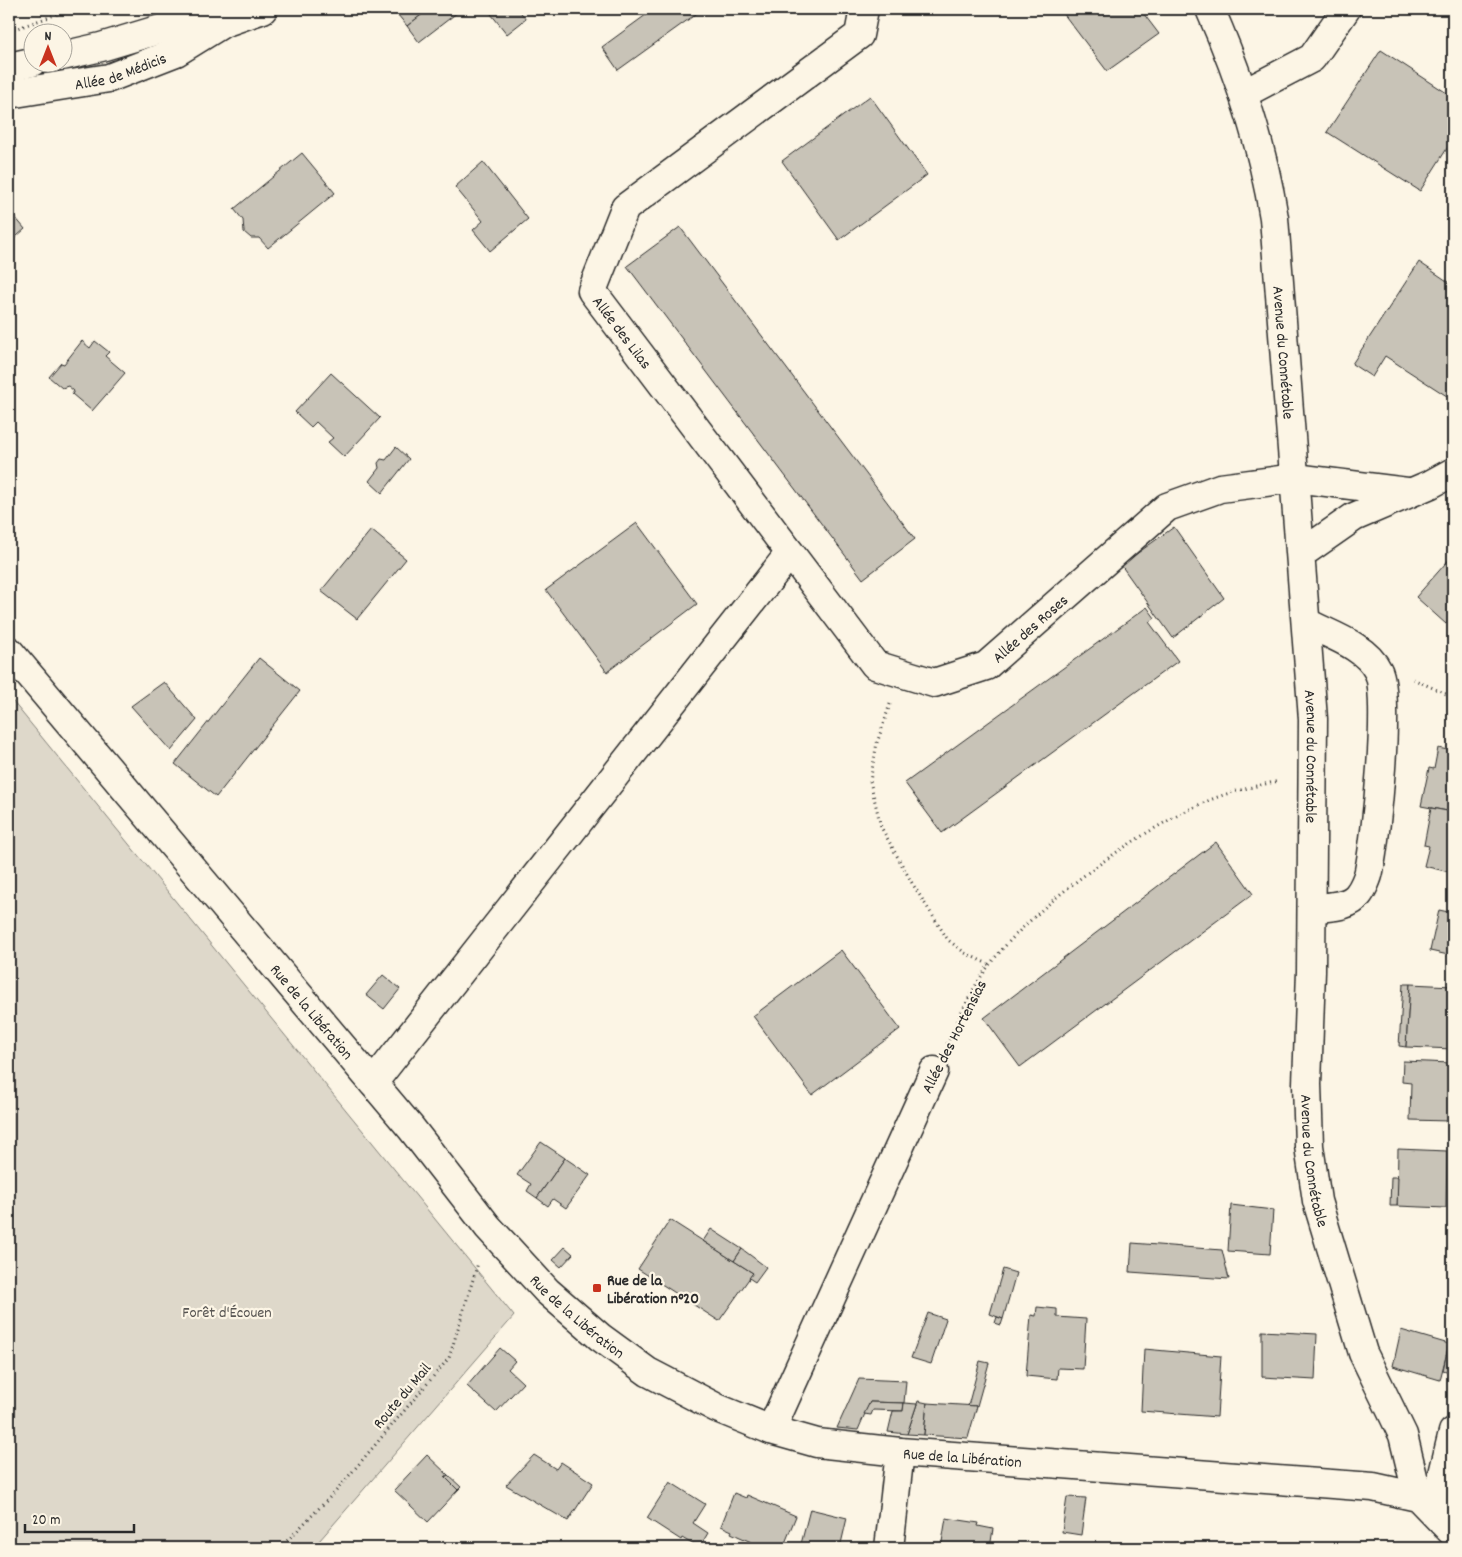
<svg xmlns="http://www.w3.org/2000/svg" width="1462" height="1557" font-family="Dekko,sans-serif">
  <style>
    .green { fill: #ded8ca; stroke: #84827a }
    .building { fill: #c8c3b7; stroke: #2b2b2b }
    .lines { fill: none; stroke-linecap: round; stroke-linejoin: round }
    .minor-casing { stroke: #2b2b2b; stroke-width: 31 }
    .major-casing { stroke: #2b2b2b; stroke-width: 31 }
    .path { stroke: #2b2b2b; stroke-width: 3; stroke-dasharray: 1 4; stroke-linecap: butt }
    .minor { stroke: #fcf5e5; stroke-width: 28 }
    .major { stroke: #fcf5e5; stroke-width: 28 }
    .poi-dot { fill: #c8321e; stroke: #fcf5e5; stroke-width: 2 }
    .labels { text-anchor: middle; stroke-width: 4.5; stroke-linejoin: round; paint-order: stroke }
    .street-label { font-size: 16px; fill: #2b2b2b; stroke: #fcf5e5 }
    .poi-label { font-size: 16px; font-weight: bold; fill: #2b2b2b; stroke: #fcf5e5; text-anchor: start }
    .park-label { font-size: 16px; fill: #585653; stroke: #fcf5e5 }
  </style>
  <rect width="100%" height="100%" fill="#fcf5e5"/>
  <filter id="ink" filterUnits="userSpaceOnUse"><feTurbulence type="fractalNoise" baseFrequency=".02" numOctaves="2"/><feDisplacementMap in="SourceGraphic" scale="10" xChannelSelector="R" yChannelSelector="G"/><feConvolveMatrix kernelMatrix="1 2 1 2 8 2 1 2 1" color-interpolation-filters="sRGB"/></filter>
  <g filter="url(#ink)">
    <path class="green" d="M 9,697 L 514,1316 L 313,1548 L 9,1548 Z"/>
    <g class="building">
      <path d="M 393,9 L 429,9 L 407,26 Z"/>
      <path d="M 429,9 L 462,9 L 419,42 L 407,26 Z"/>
      <path d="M 487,9 L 518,9 L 526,19 L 507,34 Z"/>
      <path d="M 654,9 L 703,9 L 618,70 L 602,47 Z"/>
      <path d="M 1060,9 L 1140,9 L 1159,34 L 1107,71 Z"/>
      <path d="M 1381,50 L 1453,97 L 1453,139 L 1420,191 L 1327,132 Z"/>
      <path d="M 870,96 L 927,175 L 839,240 L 782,161 Z"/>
      <path d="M 302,153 L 335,193 L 268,248 L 259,238 L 251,238 L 244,232 L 243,220 L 234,209 Z"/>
      <path d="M 483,162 L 528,219 L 490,251 L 473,230 L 483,221 L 455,187 Z"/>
      <path d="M 9,210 L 25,229 L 9,243 Z"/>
      <path d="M 680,227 L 915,539 L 863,579 L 627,266 Z"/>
      <path d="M 1419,262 L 1453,285 L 1453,400 L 1385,356 L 1372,377 L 1352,364 Z"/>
      <path d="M 82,341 L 90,348 L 95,341 L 109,352 L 105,356 L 125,373 L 92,411 L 72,394 L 74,391 L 68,386 L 62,388 L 49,377 L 61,363 L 64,364 Z"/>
      <path d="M 331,373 L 380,418 L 344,457 L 328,442 L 333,438 L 316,422 L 311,427 L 295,412 Z"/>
      <path d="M 396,447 L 409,459 L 382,493 L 369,481 L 379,468 L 378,463 L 381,459 L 386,460 Z"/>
      <path d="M 637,523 L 697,604 L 607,672 L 546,590 Z"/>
      <path d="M 1174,527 L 1224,598 L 1173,638 L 1121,565 Z"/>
      <path d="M 371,530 L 406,559 L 357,619 L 321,591 Z"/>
      <path d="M 1453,555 L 1453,616 L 1446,624 L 1416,597 Z"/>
      <path d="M 1147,607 L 1155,618 L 1149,622 L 1178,661 L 942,833 L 905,783 Z"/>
      <path d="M 259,658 L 300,691 L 216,797 L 175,764 Z"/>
      <path d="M 164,682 L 197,720 L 171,751 L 131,706 Z"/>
      <path d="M 1438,748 L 1453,751 L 1453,812 L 1421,806 L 1429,768 L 1434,769 Z"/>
      <path d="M 1431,808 L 1453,812 L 1453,873 L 1424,866 L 1429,846 L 1424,845 Z"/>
      <path d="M 1216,842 L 1253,894 L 1020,1067 L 984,1018 Z"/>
      <path d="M 1439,910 L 1453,913 L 1453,956 L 1430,951 Z"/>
      <path d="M 841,950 L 900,1029 L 812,1095 L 753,1016 Z"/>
      <path d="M 383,975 L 400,989 L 384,1009 L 366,995 Z"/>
      <path d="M 1403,984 L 1410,984 L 1406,1047 L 1399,1046 Z"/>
      <path d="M 1410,984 L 1453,986 L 1453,1049 L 1406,1047 Z"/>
      <path d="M 1403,1061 L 1451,1063 L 1449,1121 L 1410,1120 L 1411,1083 L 1402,1082 Z"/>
      <path d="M 541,1142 L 565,1158 L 537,1198 L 527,1191 L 531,1184 L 517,1175 Z"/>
      <path d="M 1398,1149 L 1447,1151 L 1446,1208 L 1397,1206 Z"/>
      <path d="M 565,1158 L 590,1175 L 566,1208 L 553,1199 L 548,1206 L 537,1198 Z"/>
      <path d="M 1391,1177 L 1398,1177 L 1397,1206 L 1390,1206 Z"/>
      <path d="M 1231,1205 L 1273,1210 L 1270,1254 L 1228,1251 Z"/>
      <path d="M 670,1220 L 753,1273 L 719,1321 L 638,1269 Z"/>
      <path d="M 711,1229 L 742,1249 L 734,1261 L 703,1241 Z"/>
      <path d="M 1132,1243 L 1222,1250 L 1229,1279 L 1130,1272 Z"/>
      <path d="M 565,1247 L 573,1254 L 561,1267 L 553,1260 Z"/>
      <path d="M 742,1249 L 766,1267 L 755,1282 L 749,1278 L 753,1273 L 734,1261 Z"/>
      <path d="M 1003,1269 L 1016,1273 L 1003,1319 L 990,1314 Z"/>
      <path d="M 1453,1285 L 1453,1307 L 1448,1305 Z"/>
      <path d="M 1037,1307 L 1057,1309 L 1057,1317 L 1086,1319 L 1083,1369 L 1058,1368 L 1057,1379 L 1026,1376 L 1031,1315 L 1036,1316 Z"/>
      <path d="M 928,1313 L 946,1319 L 931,1364 L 911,1358 Z"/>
      <path d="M 997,1317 L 1003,1319 L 1001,1325 L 995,1323 Z"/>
      <path d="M 1401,1330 L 1449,1344 L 1440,1380 L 1393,1366 Z"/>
      <path d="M 1262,1331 L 1317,1334 L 1315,1380 L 1262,1377 Z"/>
      <path d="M 1449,1344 L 1453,1345 L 1453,1373 L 1443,1370 Z"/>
      <path d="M 500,1348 L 515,1361 L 508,1369 L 523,1383 L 496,1412 L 467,1386 Z"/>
      <path d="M 1144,1349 L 1221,1356 L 1217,1417 L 1141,1411 Z"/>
      <path d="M 980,1361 L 989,1363 L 977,1406 L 968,1406 Z"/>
      <path d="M 859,1379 L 906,1381 L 904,1403 L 870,1402 L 858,1430 L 837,1428 Z"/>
      <path d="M 918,1401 L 927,1403 L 924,1435 L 907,1434 Z"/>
      <path d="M 870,1402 L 904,1403 L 903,1411 L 873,1410 L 871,1415 L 864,1414 Z"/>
      <path d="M 904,1403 L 917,1404 L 907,1434 L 888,1432 L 893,1411 L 903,1411 Z"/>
      <path d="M 927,1403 L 977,1406 L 968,1438 L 924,1435 Z"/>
      <path d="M 427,1455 L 448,1475 L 445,1477 L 458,1490 L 428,1522 L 394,1490 Z"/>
      <path d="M 534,1455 L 556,1469 L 561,1462 L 593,1483 L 568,1521 L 506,1485 Z"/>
      <path d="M 448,1475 L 461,1487 L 458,1490 L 445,1477 Z"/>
      <path d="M 670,1482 L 705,1504 L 693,1523 L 708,1533 L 699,1548 L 682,1538 L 681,1540 L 647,1518 Z"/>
      <path d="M 734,1493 L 746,1498 L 747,1495 L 796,1516 L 783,1548 L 757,1548 L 758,1545 L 731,1533 L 732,1531 L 721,1526 Z"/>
      <path d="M 1067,1497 L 1086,1498 L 1081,1535 L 1062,1532 Z"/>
      <path d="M 810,1509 L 847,1518 L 840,1548 L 800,1548 Z"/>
      <path d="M 946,1518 L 979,1523 L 978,1526 L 993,1529 L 990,1548 L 941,1548 Z"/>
    </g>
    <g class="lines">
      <g class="minor-casing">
        <g id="minor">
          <path id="s1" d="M 864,9 L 859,35 L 625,208 L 592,291 L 875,665 L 934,683 L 986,666 L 1167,507 L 1220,488 L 1295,478 L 1407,492"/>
          <path id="s2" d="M 1210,9 C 1239,75 1263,147 1274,218 L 1313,719 L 1311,971 L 1307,1084 L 1309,1146 L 1317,1201 L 1363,1353 L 1403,1435 L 1418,1497"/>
          <path d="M 62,56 L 101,47 L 174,25 L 221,23"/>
          <path d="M 9,67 L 32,62"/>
          <path id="s3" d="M 9,94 L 109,78 L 176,52 L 223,23 L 263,9"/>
          <path d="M 1243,94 L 1312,58 L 1346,9"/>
          <path d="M 1301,554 L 1354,517 L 1431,484 L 1453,472"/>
          <path d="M 1307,623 C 1330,635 1366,646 1378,671 C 1391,696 1376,838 1369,871 C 1368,877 1363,889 1358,895 C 1348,908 1327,906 1312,909"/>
          <path d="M 373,1083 L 790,553"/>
          <path d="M 771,1430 L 934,1071"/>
          <path d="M 1436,1503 L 1453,1432"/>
          <path d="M 889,1548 L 900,1452"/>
        </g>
      </g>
      <g class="major-casing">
        <g id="major">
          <path id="s4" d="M 9,651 L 411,1128 L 488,1227 L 547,1291 L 600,1337 L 648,1372 L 717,1408 L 771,1430 L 817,1443 L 900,1452 L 1373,1487 L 1418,1497 L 1453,1510"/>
          <path d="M 1423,1502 L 1453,1533"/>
        </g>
      </g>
      <g class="path">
        <path d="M 1442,9 L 1453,14"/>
        <path d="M 9,31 L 72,9"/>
        <path d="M 1413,679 L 1453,697"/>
        <path d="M 890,704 L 877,743 L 870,781 L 881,827 L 912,883 L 948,940 L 965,953 L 990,965"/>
        <path d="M 947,1044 C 960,1017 972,987 990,964 C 1037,903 1139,830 1210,800 C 1232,791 1256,786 1279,781"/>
        <path d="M 280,1548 L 336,1491 L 449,1358 L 478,1263"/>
      </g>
      <use href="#minor" class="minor"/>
      <use href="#major" class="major"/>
    </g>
  </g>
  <rect class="poi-dot" x="592" y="1283" width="10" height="10" rx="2.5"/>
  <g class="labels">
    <g class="street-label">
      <text dy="6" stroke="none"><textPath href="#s3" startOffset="114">Allée de Médicis</textPath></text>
      <text dy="6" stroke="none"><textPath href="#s1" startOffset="458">Allée des Lilas</textPath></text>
      <text dy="6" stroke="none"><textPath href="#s2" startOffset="354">Avenue du Connétable</textPath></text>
      <text dy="6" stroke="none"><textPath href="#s1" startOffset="1050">Allée des Roses</textPath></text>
      <text dy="6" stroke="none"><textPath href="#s2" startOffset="759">Avenue du Connétable</textPath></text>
      <text dy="6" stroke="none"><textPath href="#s4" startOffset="471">Rue de la Libération</textPath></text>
      <text transform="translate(953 1036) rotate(-63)" y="6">Allée des Hortensias</text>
      <text dy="6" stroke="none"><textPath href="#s2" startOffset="1164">Avenue du Connétable</textPath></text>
      <text dy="6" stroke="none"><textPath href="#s4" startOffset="876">Rue de la Libération</textPath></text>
      <text transform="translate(401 1395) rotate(-50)" y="6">Route du Mail</text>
      <text dy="6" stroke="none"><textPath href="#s4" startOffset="1296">Rue de la Libération</textPath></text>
    </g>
    <g class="poi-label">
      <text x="607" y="1285">Rue de la<tspan x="607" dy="18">Libération n°20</tspan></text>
    </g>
    <g class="park-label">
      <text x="227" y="1317">Forêt d'Écouen</text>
    </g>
  </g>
  <rect width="1462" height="1557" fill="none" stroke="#fcf5e5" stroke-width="30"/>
  <rect x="15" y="15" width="1432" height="1527" fill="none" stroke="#2b2b2b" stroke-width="2" filter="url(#ink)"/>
  <g transform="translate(48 48)"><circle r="24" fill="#fcf5e5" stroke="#a8a49b"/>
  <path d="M0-4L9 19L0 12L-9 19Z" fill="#c8321e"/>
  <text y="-8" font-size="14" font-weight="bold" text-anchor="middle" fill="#2b2b2b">N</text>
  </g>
  <path d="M25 1524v8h109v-8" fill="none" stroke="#2b2b2b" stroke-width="2.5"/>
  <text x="32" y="1524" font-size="15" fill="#2b2b2b" stroke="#fcf5e5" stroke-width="4" paint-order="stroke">20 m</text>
</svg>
